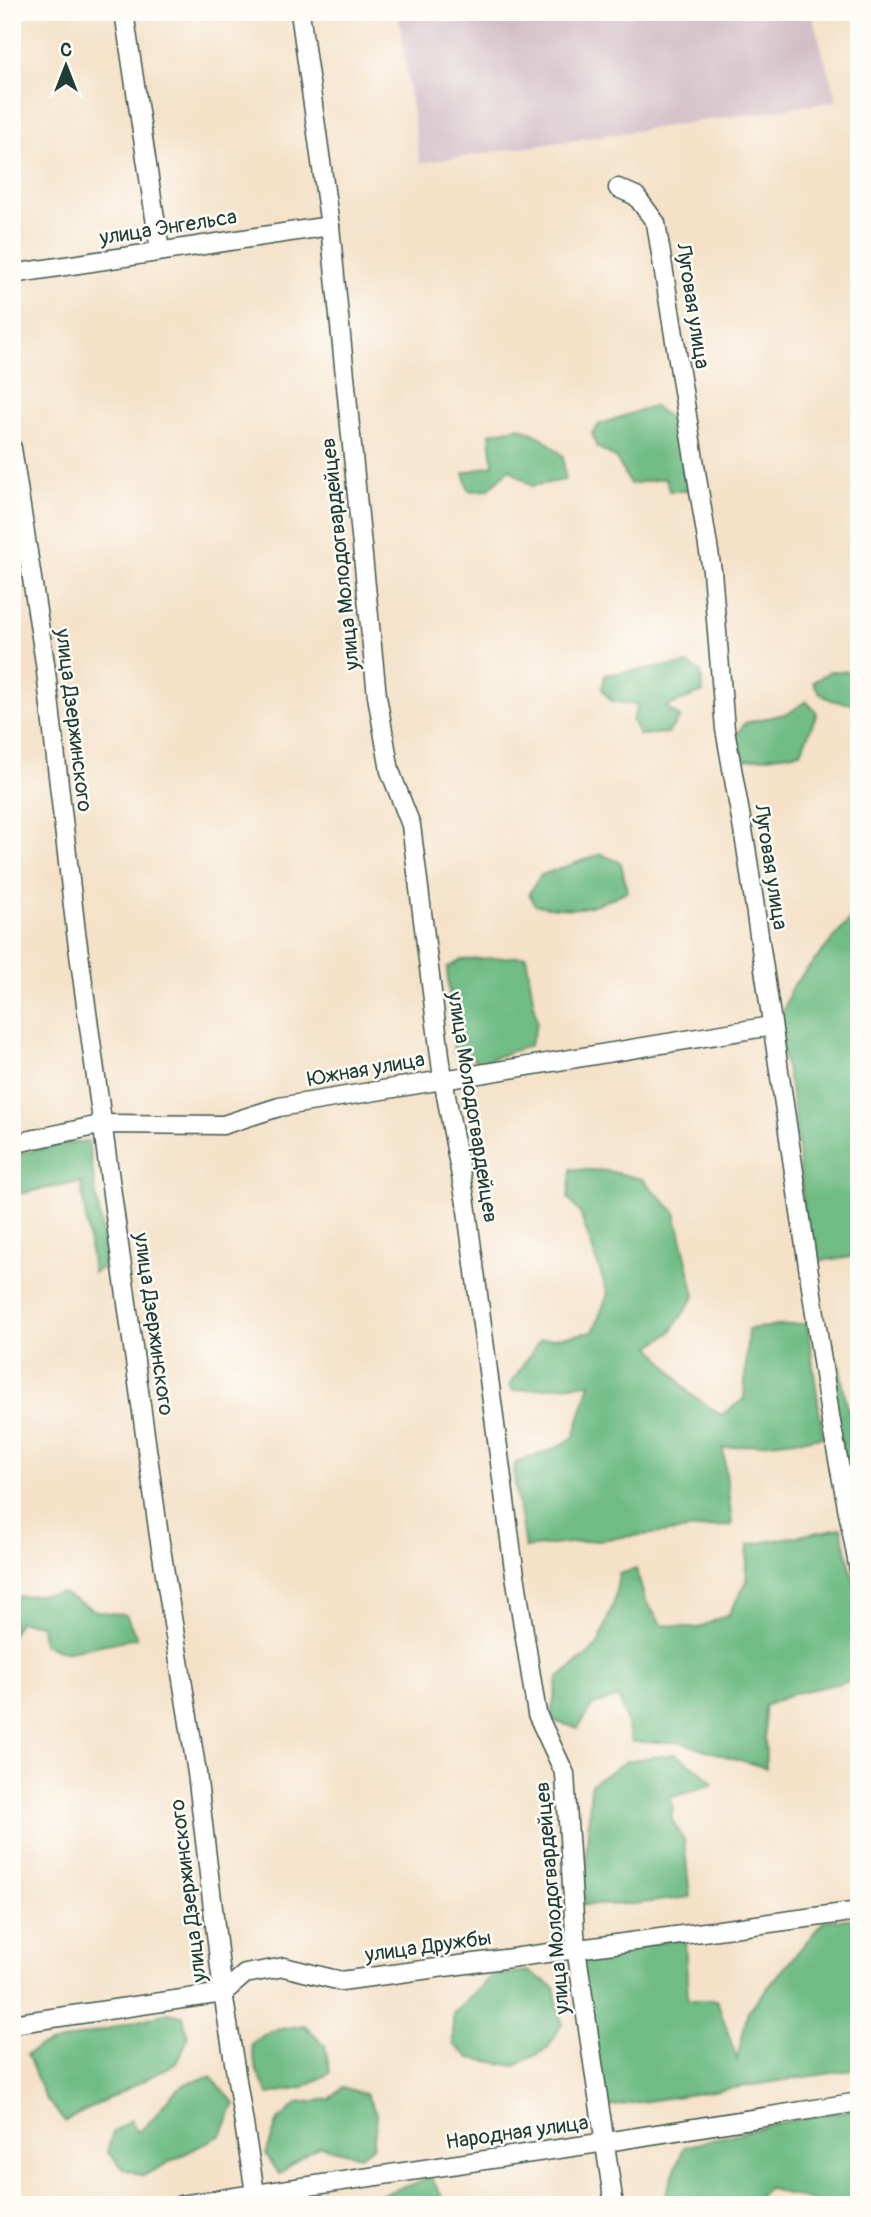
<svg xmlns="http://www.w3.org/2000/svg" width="871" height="2217" font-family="Pangolin,sans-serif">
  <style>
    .industrial { fill: #d2bdc6 }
    .forest { fill: #70bc84; stroke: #487c5c; stroke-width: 2 }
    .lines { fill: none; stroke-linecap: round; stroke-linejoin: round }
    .minor-casing { stroke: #3f564a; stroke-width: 21 }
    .minor { stroke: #fff; stroke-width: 18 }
    .labels { text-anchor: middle; stroke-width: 5; stroke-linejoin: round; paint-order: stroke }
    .street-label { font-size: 21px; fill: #1f3d34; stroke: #fdfcf7 }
  </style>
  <rect width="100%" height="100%" fill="#fdfcf7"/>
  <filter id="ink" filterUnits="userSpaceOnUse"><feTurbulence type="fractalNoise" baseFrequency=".0143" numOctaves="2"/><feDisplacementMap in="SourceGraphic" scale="14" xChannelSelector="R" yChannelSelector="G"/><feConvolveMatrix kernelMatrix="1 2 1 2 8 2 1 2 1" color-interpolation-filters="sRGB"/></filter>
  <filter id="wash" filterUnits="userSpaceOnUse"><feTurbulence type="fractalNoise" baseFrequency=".00686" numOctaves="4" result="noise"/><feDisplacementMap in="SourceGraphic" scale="28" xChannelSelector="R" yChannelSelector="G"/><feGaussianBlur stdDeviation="1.57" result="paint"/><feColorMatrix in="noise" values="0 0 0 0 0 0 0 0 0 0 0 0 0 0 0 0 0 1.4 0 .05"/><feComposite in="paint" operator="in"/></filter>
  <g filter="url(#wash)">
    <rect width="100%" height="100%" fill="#f4e1c7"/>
    <path class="industrial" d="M 398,12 L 811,12 L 837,101 L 420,163 Z"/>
    <g class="forest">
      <path d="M 653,406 L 675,422 L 686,439 L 684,469 L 688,491 L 669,491 L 666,478 L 630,484 L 616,458 L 597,447 L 592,433 L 600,424 Z"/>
      <path d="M 520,427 L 543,438 L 563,456 L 565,480 L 532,486 L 509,469 L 488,490 L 469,491 L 464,473 L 493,465 L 490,433 Z"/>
      <path d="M 688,664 L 701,672 L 703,692 L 666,707 L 680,717 L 668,733 L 639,735 L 632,720 L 638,705 L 611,701 L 602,689 L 605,675 Z"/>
      <path d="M 831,671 L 859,672 L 859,703 C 841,704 820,701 813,682 Z"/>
      <path d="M 806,701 L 817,713 L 801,752 L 746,760 L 734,739 L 745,723 L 789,713 Z"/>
      <path d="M 601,854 L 621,863 L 627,891 C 588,910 577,912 535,905 L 529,893 L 541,875 Z"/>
      <path d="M 859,909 L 859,1256 L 809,1262 L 794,1108 L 778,1028 L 791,988 Z"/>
      <path d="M 526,956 L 537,1023 L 530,1045 L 482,1062 L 454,1052 L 447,968 L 461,960 Z"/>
      <path d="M 74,1142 L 88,1142 L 107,1264 L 93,1273 L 81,1182 L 12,1195 L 12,1155 Z"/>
      <path d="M 571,1169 L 608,1171 L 642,1179 L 675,1212 L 695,1296 L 670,1333 L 651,1346 L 689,1393 L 721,1415 L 744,1399 L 748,1329 L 807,1323 L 823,1437 L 723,1448 L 732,1525 L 525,1548 L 514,1477 L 515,1463 L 552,1450 L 574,1437 L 590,1383 L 513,1391 L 509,1386 L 540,1340 L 593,1332 L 608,1294 L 580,1213 L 568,1198 Z"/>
      <path d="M 822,1350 L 838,1359 L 848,1412 L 859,1415 L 859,1536 Z"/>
      <path d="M 841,1528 L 859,1602 L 859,1679 L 795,1693 L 764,1706 L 766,1768 L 679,1742 L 632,1742 L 619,1697 L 593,1705 L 578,1728 L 550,1720 L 558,1679 L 598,1645 L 614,1602 L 619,1574 L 636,1569 L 645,1600 L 662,1625 L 698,1628 L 729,1614 L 746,1583 L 748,1545 Z"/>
      <path d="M 62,1593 L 96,1611 L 126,1615 L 137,1638 L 64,1652 L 43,1644 L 41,1625 L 19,1622 L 12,1634 L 12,1597 Z"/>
      <path d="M 675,1754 L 702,1772 L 713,1784 L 670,1798 L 673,1809 L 671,1818 L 684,1840 L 690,1897 L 634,1904 L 583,1905 L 591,1784 L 626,1761 Z"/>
      <path d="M 859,1918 L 859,2069 L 607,2107 L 579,1954 L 685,1939 L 688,2000 L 717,2000 L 737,2060 L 748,2011 L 824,1921 Z"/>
      <path d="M 528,1971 L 554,1987 L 562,2024 L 547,2049 L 515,2066 L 470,2058 L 453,2044 L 453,2014 L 491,1976 Z"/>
      <path d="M 168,2013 L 183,2016 L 188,2038 L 177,2063 L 65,2121 L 45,2098 L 27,2054 L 39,2047 Z"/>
      <path d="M 304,2025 L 325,2045 L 330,2073 L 303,2087 L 268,2094 L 256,2069 L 251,2044 L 270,2031 Z"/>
      <path d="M 211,2077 L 235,2104 L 221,2135 L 143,2176 L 124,2169 L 107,2152 L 113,2132 L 131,2120 L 137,2132 C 157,2121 164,2096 184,2085 C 191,2080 203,2079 211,2077 Z"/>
      <path d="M 342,2087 L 366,2094 L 377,2115 L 373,2146 L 360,2156 L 320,2146 L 301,2157 L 279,2174 L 266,2154 L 278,2120 L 298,2103 L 330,2099 Z"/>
      <path d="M 859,2108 L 859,2205 L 825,2205 L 767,2188 L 750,2205 L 661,2205 L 684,2147 L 783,2122 Z"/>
      <path d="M 431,2178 L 447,2205 L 298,2205 L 302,2193 L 373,2197 Z"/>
    </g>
  </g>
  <g filter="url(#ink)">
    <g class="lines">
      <g class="minor-casing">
        <g id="minor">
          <path d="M 124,12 L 160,251"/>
          <path d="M 300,12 L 330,226 L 377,696 L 390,771 L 411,825 L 443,1079 L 466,1203 L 513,1562 L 537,1714 L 565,1774 L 576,1948 L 614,2205"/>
          <path d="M 618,188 L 636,196 L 656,223 L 712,571 L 725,729 L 746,847 L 831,1422 L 859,1570"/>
          <path d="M 12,274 L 330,226"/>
          <path d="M 12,448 L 45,663 L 76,932 L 159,1536 L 197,1773 L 223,1993 L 257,2205"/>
          <path d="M 12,1144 L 104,1124 L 223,1125 L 279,1107 L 771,1026"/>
          <path d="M 12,2024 L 223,1993 L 245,1974 L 284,1967 L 341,1981 L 859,1911"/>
          <path d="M 181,2205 L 606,2142 L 859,2102"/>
        </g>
      </g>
      <use href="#minor" class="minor"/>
    </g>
  </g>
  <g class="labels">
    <g class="street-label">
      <text transform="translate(168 227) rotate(-9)" y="7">улица Энгельса</text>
      <text transform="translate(693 306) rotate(81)" y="7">Луговая улица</text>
      <text transform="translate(340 554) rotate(-96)" y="7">улица Молодогвардейцев</text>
      <text transform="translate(74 720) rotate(83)" y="7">улица Дзержинского</text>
      <text transform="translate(771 867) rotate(81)" y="7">Луговая улица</text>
      <text transform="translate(366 1069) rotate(-10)" y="7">Южная улица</text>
      <text transform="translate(473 1107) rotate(81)" y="7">улица Молодогвардейцев</text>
      <text transform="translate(154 1324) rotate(82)" y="7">улица Дзержинского</text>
      <text transform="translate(188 1891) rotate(-97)" y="7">улица Дзержинского</text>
      <text transform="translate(552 1898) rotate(-95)" y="7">улица Молодогвардейцев</text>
      <text transform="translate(428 1946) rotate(-8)" y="7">улица Дружбы</text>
      <text transform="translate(517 2132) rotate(-8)" y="7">Народная улица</text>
    </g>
  </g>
  <rect width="871" height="2217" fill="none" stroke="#fdfcf7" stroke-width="42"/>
  <g transform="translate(66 66)" stroke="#fdfcf7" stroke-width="5" paint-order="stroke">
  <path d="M0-5L12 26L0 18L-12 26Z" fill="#1f3d34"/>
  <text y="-10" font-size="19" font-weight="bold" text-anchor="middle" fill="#1f3d34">С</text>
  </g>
</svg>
